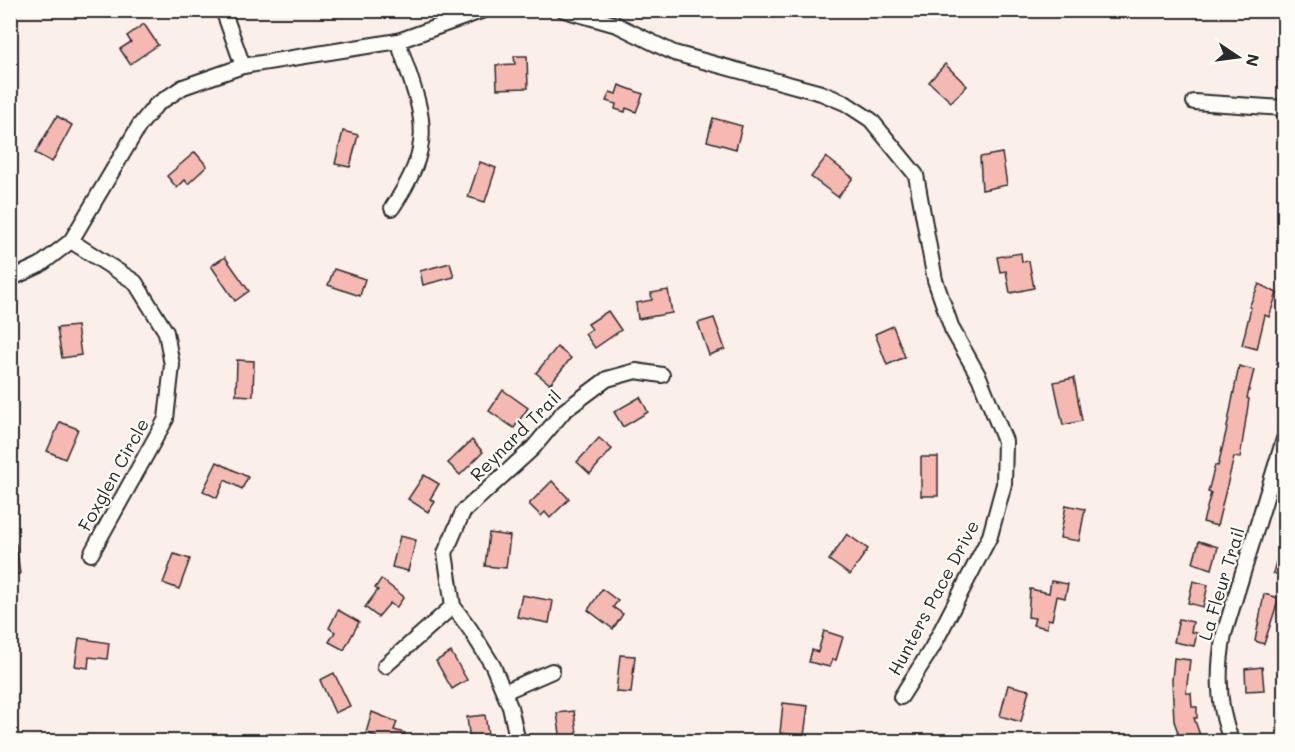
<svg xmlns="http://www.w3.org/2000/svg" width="1295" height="752" font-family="Mali,sans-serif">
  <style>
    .building { fill: #f5b9b2; stroke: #2b2b2b; stroke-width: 1.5 }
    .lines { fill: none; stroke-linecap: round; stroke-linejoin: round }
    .minor-casing { stroke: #2b2b2b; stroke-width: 18 }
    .minor { stroke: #fdfcf7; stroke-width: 14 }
    .labels { text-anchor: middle; stroke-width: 4.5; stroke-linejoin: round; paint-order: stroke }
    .street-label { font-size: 18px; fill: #2b2b2b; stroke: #fdfcf7 }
  </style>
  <rect width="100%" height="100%" fill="#fbefe9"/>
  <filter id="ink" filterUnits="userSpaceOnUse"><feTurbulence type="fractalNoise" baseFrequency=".0167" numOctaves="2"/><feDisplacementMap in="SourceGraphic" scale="12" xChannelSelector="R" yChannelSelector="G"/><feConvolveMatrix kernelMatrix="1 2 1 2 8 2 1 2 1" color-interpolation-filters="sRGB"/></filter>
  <g filter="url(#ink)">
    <g class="building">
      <path d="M 144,24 L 158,45 L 130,64 L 120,49 L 131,42 L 127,36 Z"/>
      <path d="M 514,56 L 527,56 L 528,88 L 497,89 L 496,65 L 515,64 Z"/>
      <path d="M 945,64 L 967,86 L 951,102 L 929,82 Z"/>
      <path d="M 619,85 L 643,94 L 636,112 L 626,108 L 625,112 L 615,109 L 616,104 L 606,101 L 610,92 L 616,94 Z"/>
      <path d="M 57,116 L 72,125 L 52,162 L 35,153 Z"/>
      <path d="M 713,118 L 742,126 L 736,149 L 707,141 Z"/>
      <path d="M 343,131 L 358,135 L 350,167 L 335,164 Z"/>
      <path d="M 195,152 L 207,166 L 188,184 L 185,180 L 177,188 L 167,176 Z"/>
      <path d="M 1002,153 L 1007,185 L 982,190 L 980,157 Z"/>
      <path d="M 826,157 L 853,178 L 838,197 L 811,177 Z"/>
      <path d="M 480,162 L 496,168 L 485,202 L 468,197 Z"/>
      <path d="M 1021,253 L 1022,262 L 1029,261 L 1034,288 L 1010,293 L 1006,271 L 1000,272 L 997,257 Z"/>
      <path d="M 225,257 L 249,291 L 235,301 L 211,266 Z"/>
      <path d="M 450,263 L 454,277 L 423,285 L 420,271 Z"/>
      <path d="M 334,269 L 365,279 L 360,296 L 328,285 Z"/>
      <path d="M 1259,284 L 1277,293 L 1269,317 L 1265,315 L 1257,349 L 1242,345 L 1251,308 L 1249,307 Z"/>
      <path d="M 668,290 L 672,313 L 638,319 L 636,303 L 652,300 L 651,293 Z"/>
      <path d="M 608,311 L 621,330 L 595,348 L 585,334 L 592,329 L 588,324 Z"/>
      <path d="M 714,318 L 725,349 L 709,355 L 698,323 Z"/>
      <path d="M 77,326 L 81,355 L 62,358 L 57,328 Z"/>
      <path d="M 893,326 L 905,357 L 887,365 L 875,334 Z"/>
      <path d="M 557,347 L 571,358 L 550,384 L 536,373 Z"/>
      <path d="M 237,360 L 254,361 L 253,396 L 236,395 Z"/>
      <path d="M 1239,366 L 1254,370 L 1247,398 L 1249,399 L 1240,458 L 1234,457 L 1217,526 L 1203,522 L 1211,493 L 1208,492 L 1215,465 L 1218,466 L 1226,432 Z"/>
      <path d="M 1074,378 L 1082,421 L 1063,425 L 1054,382 Z"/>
      <path d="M 503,390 L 528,408 L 514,428 L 489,411 Z"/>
      <path d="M 640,397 L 648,412 L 623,427 L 614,412 Z"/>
      <path d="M 60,422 L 78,429 L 65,459 L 47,451 Z"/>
      <path d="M 599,438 L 612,449 L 590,474 L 577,462 Z"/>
      <path d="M 472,440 L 483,452 L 460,475 L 448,463 Z"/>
      <rect x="921" y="457" width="17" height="39"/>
      <path d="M 217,462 L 248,477 L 242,489 L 225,480 L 217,498 L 203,491 Z"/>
      <path d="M 424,475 L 439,484 L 430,499 L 435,502 L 428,512 L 408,499 Z"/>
      <path d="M 552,481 L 569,499 L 550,518 L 545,512 L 541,516 L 529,504 Z"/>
      <path d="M 1066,505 L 1085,509 L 1079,541 L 1060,538 Z"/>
      <path d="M 489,533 L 510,536 L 506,568 L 485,566 Z"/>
      <path d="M 847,534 L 868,549 L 850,575 L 829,560 Z"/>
      <path d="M 400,536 L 416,540 L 408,571 L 392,567 Z"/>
      <path d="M 1282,540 L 1284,540 L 1284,576 L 1273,573 Z"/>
      <path d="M 1199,541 L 1218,547 L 1212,569 L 1193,563 Z"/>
      <path d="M 16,544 L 20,574 L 10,575 L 10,545 Z"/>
      <path d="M 174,554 L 190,559 L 179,589 L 163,583 Z"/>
      <path d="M 381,579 L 404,597 L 396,608 L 390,603 L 378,617 L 365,607 L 378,590 L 375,588 Z"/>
      <path d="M 1051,581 L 1068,584 L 1065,598 L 1057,596 L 1052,620 L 1048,619 L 1047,628 L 1033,625 L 1035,618 L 1028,617 L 1030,589 L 1049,593 Z"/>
      <path d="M 1193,581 L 1208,585 L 1203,607 L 1188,603 Z"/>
      <path d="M 602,589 L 618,601 L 613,607 L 623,614 L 613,629 L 588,610 Z"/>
      <path d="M 1264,594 L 1279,598 L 1264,644 L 1255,641 Z"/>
      <path d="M 522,595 L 553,601 L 549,623 L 517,617 Z"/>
      <path d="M 338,610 L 359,622 L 344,650 L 329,642 L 335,632 L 329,628 Z"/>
      <path d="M 1179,619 L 1193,622 L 1191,632 L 1197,633 L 1194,646 L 1174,642 Z"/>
      <path d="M 824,631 L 843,637 L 836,660 L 833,659 L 830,667 L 809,662 L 812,650 L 818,652 Z"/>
      <path d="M 79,638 L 109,643 L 107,659 L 89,657 L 88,668 L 75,666 Z"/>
      <path d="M 451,652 L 467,680 L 452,689 L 436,661 Z"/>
      <path d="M 620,655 L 635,656 L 631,693 L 616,692 Z"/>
      <path d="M 1174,658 L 1190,660 L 1186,693 L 1191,693 L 1192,707 L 1197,707 L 1197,718 L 1194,718 L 1202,741 L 1181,741 L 1174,721 L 1172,680 Z"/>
      <path d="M 1262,667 L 1264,690 L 1246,691 L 1245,669 Z"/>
      <path d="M 334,673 L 350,706 L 335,713 L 320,680 Z"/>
      <path d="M 1008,685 L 1029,690 L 1021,722 L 1000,716 Z"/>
      <path d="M 783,703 L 808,706 L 804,736 L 780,733 Z"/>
      <path d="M 574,711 L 578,741 L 561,741 L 557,713 Z"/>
      <path d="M 372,712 L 397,722 L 394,730 L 405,733 L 402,741 L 374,741 L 376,736 L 366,733 Z"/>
      <path d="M 485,715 L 489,741 L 470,741 L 467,717 Z"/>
    </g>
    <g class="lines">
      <g class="minor-casing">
        <g id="minor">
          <path d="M 223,10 L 243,66"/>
          <path d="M 564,10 L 617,25 L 674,53 L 821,93 L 845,103 L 871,120 L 916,175 L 935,280 L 952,329 L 979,377 L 1005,441 L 1004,484 L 990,536 L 932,648 L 901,697"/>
          <path d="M 1194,102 L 1284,108"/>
          <path d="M 392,208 C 439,138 422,115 398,41"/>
          <path d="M 71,241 L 135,282 L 166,332 L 172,365 L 166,419 L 91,554"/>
          <path d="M 10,279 L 40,265 L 71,241 L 139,126 L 156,105 L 183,87 L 243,66 L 398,41 L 484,10"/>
          <path d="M 385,666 L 453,606"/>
          <path d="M 504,692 L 552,671"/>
          <path d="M 518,742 L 510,707 L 493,666 L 470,629 L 453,606 L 445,553 L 463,512 L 533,448 L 564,411 L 607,379 L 636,371 L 662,375"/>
          <path d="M 1232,742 C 1217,707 1217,671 1224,634 L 1284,439"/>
        </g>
      </g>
      <use href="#minor" class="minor"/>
    </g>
  </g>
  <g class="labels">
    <g class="street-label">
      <text transform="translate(516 436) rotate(-45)" y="6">Reynard Trail</text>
      <text transform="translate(114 475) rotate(-61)" y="6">Foxglen Circle</text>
      <text transform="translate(1222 584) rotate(-73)" y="6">La Fleur Trail</text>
      <text transform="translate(934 598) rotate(-62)" y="6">Hunters Pace Drive</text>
    </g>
  </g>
  <rect width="1295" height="752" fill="none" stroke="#fdfcf7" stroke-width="36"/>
  <rect x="18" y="18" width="1259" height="716" fill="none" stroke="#2b2b2b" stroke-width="2" filter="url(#ink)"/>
  <g transform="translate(1238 57) rotate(103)" stroke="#fdfcf7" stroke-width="4.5" paint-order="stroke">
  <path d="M0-4.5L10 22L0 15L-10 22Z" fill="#2b2b2b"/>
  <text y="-9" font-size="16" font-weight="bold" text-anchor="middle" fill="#2b2b2b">N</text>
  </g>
</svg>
